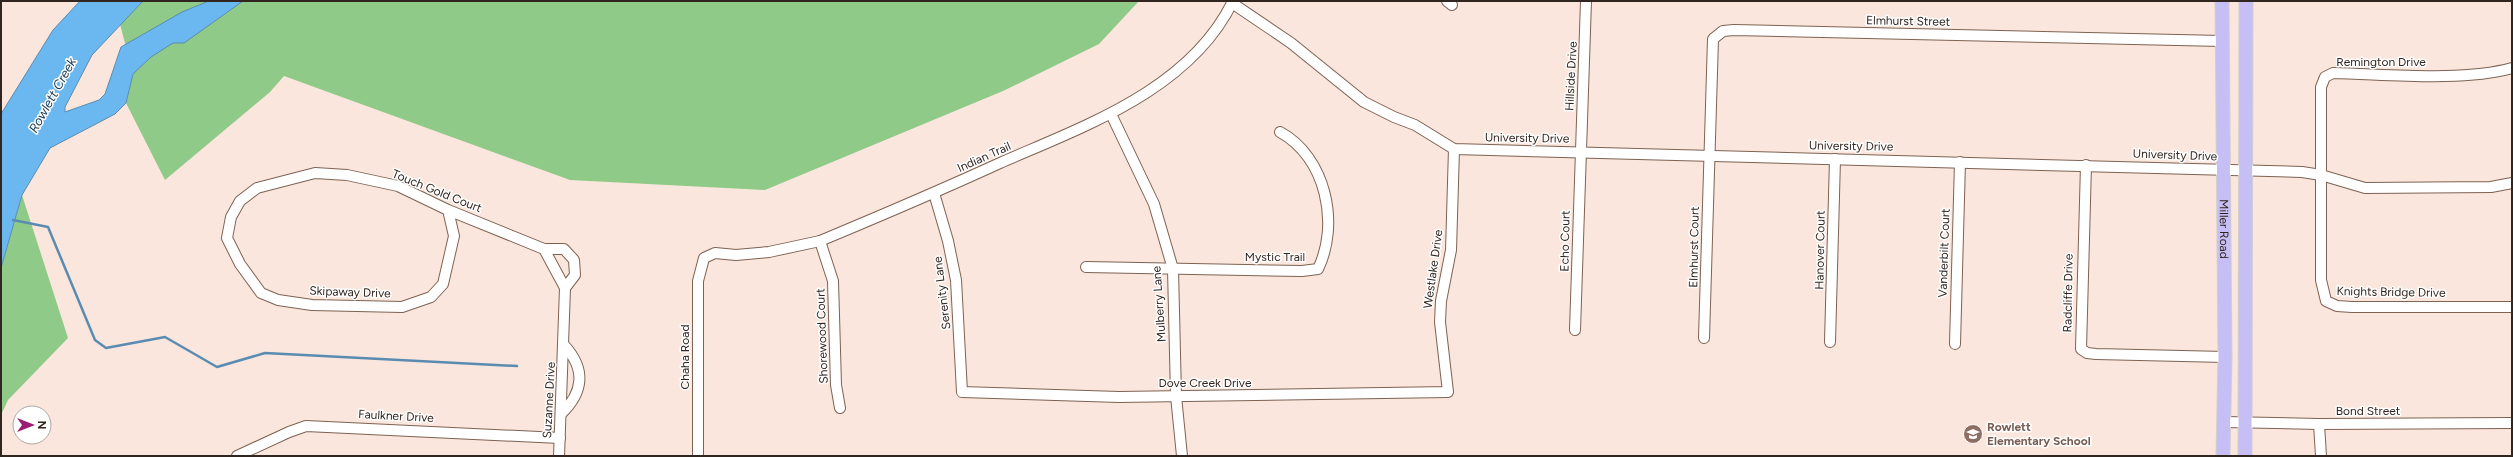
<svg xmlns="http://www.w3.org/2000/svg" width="2513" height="457" font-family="Figtree,sans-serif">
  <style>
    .green { fill: #90ca88 }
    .water { fill: #6bb8f0; stroke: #5a8cb1 }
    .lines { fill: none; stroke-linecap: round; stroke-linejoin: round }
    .stream { stroke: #5a8cb1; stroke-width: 2.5 }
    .minor-casing { stroke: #7e6253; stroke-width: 12 }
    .major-casing { stroke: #d2cfce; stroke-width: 15 }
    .minor { stroke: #fff; stroke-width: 10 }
    .major { stroke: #c6bff5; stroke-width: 13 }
    .labels { text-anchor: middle; stroke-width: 3; stroke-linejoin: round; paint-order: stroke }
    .street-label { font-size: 12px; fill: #31251f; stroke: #fff }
    .education-label { font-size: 12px; font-weight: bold; fill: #785e54; stroke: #fff; text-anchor: start }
    .water-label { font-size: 13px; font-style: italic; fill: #1a3c53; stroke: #fff }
  </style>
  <rect width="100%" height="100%" fill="#fae6dc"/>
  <g class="green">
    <path d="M 114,1 L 1139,1 L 1099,44 L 1003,91 L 765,190 L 570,180 L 284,76 L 270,92 L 165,180 L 126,103 L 133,74 Z"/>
    <path d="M 22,195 L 68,338 L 8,400 L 1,415 L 1,268 Z"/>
  </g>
  <path class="water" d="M 80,1 L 143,1 L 92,55 L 65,107 L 65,112 L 99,100 L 105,94 L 121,47 L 182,12 L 209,1 L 243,1 L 184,43 L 173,43 L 151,57 L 133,74 L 126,103 L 115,114 L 50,148 L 22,195 L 1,268 L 1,114 L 53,30 Z"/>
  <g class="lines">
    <path class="stream" d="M 13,220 L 48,227 L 95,340 L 106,348 L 165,337 L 217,367 L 265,353 L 517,366"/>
    <g class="minor-casing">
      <g id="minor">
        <path d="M 1447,1 L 1452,5"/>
        <path d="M 1232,3 L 1291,43 L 1364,102 L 1394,117 L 1415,125 L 1454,149 L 2302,172 L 2321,175 L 2365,188 L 2491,187 L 2512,183"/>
        <path d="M 2512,68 C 2461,82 2387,74 2333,73 L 2325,77 L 2321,87 L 2321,280 L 2326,301 L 2337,306 L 2352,307 L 2512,307"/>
        <path d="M 1111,114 L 1154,204 L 1173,269 L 1176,396 L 1182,456"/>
        <path d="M 2086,165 L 2081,349 L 2087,353 L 2096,354 L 2225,357"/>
        <path d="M 934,193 L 948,241 L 956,280 L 962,392 L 1119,397 L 1448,392 L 1440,322 L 1441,301 L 1451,250 L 1454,149"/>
        <path d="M 448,210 L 454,236 L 443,284 L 431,297 L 402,307 L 312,305 L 278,300 L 261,293 L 240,264 L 227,238 L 231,217 L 240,201 L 257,188 L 315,173 L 347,175 L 398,186 L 448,210 L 544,249 L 565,288 L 559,456"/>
        <path d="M 820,241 L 833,281 L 836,385 L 840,408"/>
        <path d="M 544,249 L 564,249 L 574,260 L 575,275 L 565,288"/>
        <path d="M 1086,267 L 1302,271 L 1318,269 C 1340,224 1326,157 1280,132"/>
        <path d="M 1575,330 L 1586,1"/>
        <path d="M 1704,338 L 1713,39 L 1723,31 L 1734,30 L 2222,41"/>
        <path d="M 1830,342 L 1835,159"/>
        <path d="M 1955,344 L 1960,162"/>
        <path d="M 561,414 C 584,392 586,369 564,345"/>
        <path d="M 2224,422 L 2319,424 L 2512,423"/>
        <path d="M 2319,424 L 2321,456"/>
        <path d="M 237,456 L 289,432 L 306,426 L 560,438"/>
        <path d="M 698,456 L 698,281 L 704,258 L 715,253 L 736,255 L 769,252 L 820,241 C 880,216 941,190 1000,163 C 1084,126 1190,90 1233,1"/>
      </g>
    </g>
    <g class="major-casing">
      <g id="major">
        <path id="s1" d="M 2222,1 L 2225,357 L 2223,456"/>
        <path d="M 2245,456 L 2246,1"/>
      </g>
    </g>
    <use href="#minor" class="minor"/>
    <use href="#major" class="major"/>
  </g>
  <defs>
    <g id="school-disc" transform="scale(1)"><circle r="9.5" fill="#8d6e63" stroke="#fff"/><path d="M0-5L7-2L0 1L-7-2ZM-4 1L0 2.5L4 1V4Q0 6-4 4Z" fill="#fff"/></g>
  </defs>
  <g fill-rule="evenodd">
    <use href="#school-disc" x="1973" y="434"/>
  </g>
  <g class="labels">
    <g class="street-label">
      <text transform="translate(1908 21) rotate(1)" y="4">Elmhurst Street</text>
      <text x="2381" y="66">Remington Drive</text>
      <text transform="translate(1571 76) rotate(-87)" y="4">Hillside Drive</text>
      <text transform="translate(1527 138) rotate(1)" y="4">University Drive</text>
      <text transform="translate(1851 146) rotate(1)" y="4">University Drive</text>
      <text transform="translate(2175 155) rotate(2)" y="4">University Drive</text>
      <text transform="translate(984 157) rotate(-24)" y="4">Indian Trail</text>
      <text transform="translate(437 191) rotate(22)" y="4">Touch Gold Court</text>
      <text dy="4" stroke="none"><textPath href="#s1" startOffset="228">Miller Road</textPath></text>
      <text transform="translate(1565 241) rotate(-89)" y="4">Echo Court</text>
      <text transform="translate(1694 247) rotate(-89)" y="4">Elmhurst Court</text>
      <text transform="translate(1820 250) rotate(-89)" y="4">Hanover Court</text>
      <text transform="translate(1944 253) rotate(-88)" y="4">Vanderbilt Court</text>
      <text x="1275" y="261">Mystic Trail</text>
      <text transform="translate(1433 269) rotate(-82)" y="4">Westlake Drive</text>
      <text transform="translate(350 292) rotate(2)" y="4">Skipaway Drive</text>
      <text transform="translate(2391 292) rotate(1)" y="4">Knights Bridge Drive</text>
      <text transform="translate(942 293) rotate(-97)" y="4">Serenity Lane</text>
      <text transform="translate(2068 293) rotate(-89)" y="4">Radcliffe Drive</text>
      <text transform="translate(1159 304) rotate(-94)" y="4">Mulberry Lane</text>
      <text transform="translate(822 336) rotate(-92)" y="4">Shorewood Court</text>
      <text transform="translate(685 357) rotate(-90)" y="4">Chaha Road</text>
      <text x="1205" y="387">Dove Creek Drive</text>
      <text transform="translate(549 400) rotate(-87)" y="4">Suzanne Drive</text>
      <text x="2368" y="415">Bond Street</text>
      <text transform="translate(396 416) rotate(3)" y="4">Faulkner Drive</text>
    </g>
    <g class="education-label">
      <text x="1987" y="431">Rowlett<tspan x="1987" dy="14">Elementary School</tspan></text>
    </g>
    <g class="water-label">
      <text transform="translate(52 95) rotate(-61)" y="5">Rowlett Creek</text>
    </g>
  </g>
  <rect width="2513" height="457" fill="none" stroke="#31251f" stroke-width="4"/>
  <g transform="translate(32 425) rotate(90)"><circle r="19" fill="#ffffff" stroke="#ada8a5"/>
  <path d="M0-3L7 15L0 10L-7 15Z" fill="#9a1c73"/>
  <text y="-6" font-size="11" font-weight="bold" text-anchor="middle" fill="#31251f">N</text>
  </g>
</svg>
